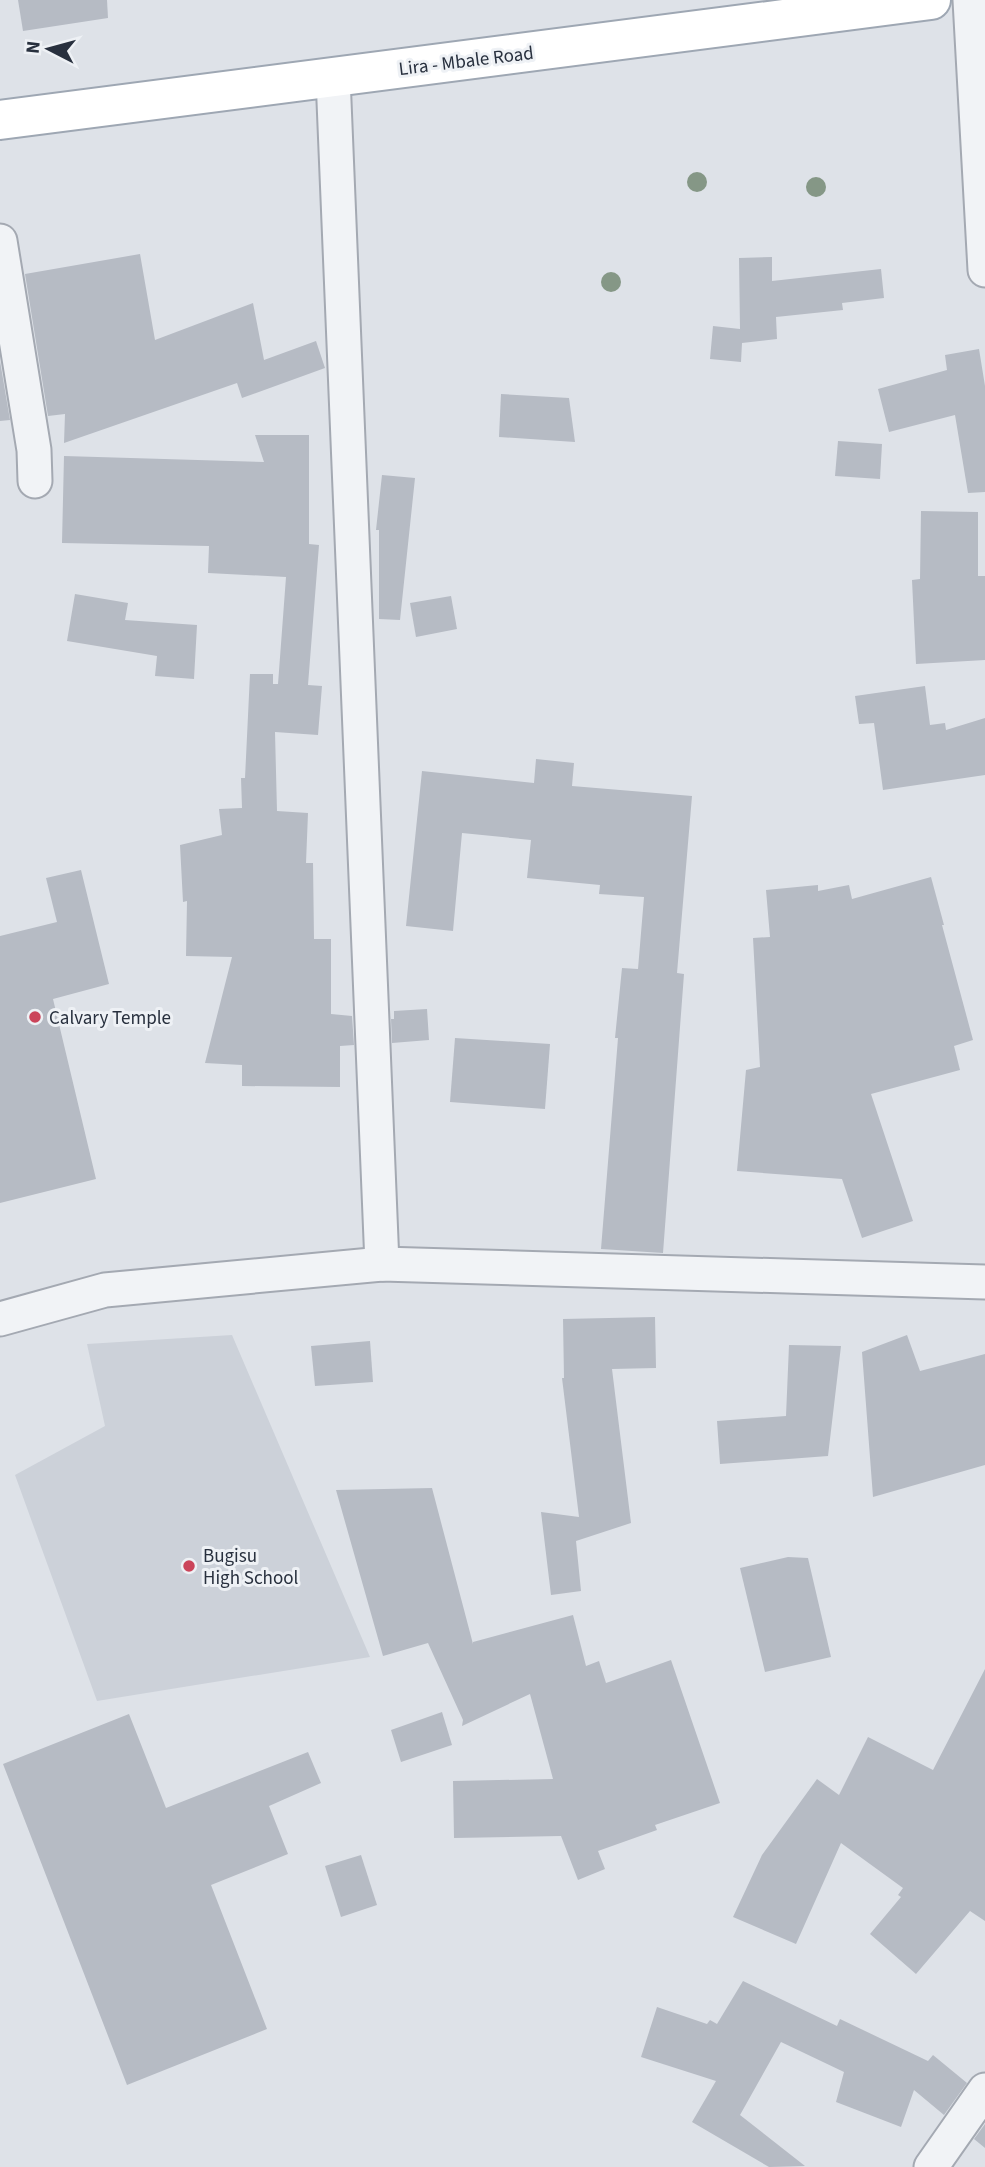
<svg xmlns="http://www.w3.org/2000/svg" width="985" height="2167" font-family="'Source Sans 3',sans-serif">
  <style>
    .built { fill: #ccd1d9 }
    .building { fill: #b6bbc4 }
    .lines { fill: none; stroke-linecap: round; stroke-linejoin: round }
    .minor-casing { stroke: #a4a9b2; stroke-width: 37 }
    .primary-casing { stroke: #9ea7b3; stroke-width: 42 }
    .minor { stroke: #f1f3f6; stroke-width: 33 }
    .primary { stroke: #fff; stroke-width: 38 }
    .tree { fill: #859786 }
    .poi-dot { fill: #cb445a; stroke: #eef1f5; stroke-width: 2.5 }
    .labels { text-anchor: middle; stroke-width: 6; stroke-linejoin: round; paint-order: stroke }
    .street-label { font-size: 19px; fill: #28303e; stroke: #eef1f5 }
    .poi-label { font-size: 19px; fill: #28303e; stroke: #eef1f5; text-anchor: start }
  </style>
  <rect width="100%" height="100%" fill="#dee2e8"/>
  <path class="built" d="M 232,1335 L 370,1657 L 97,1701 L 15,1475 L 105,1426 L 87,1344 Z"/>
  <g class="building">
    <path d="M 18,0 L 107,0 L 108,18 L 23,31 Z"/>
    <path d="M 140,254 L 155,340 L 253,303 L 264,360 L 316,341 L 325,368 L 242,398 L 237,383 L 64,443 L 65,414 L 48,416 L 25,274 Z"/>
    <path d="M 772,257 L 772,281 L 881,269 L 884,298 L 842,303 L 843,310 L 776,317 L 777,339 L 742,343 L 741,362 L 710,359 L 713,326 L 740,329 L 739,258 Z"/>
    <path d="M 979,349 L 985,386 L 985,492 L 968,493 L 955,415 L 889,432 L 878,389 L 947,370 L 945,355 Z"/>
    <path d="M 0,361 L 10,420 L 0,421 Z"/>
    <path d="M 501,394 L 569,398 L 575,442 L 499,437 Z"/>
    <path d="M 255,435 L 309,435 L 309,544 L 319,545 L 308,685 L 322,686 L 318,735 L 275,732 L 277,811 L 308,813 L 306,863 L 313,863 L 314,939 L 331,939 L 331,1014 L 352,1016 L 354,1045 L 340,1046 L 340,1087 L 242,1086 L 242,1065 L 205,1063 L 232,957 L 186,956 L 187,901 L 183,902 L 180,845 L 222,835 L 219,809 L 242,808 L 241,778 L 245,778 L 250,674 L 273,674 L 273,684 L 278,684 L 286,577 L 208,573 L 209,546 L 62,543 L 64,456 L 264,462 Z"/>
    <path d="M 838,441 L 882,444 L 880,479 L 835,476 Z"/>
    <path d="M 382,475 L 415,478 L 400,620 L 379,619 L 379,530 L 376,530 Z"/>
    <path d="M 921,511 L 978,512 L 978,576 L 985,576 L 985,660 L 916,664 L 912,580 L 920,579 Z"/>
    <path d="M 75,594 L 128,603 L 125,620 L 197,625 L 194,679 L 155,676 L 157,656 L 67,641 Z"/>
    <path d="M 451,596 L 457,629 L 416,637 L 410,603 Z"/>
    <path d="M 925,686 L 930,725 L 945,723 L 946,730 L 985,718 L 985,775 L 883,790 L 874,723 L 859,724 L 855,696 Z"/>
    <path d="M 536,759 L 574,763 L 572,786 L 692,796 L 677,973 L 684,974 L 663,1253 L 601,1249 L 618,1038 L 615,1038 L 622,968 L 638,969 L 644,897 L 599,894 L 600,885 L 527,878 L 531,840 L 462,833 L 453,931 L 406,926 L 422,771 L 534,783 Z"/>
    <path d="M 81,870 L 109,984 L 53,999 L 96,1179 L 0,1203 L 0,936 L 57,922 L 46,878 Z"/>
    <path d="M 931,877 L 944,925 L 942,925 L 973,1040 L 954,1046 L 960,1070 L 871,1094 L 913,1221 L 862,1238 L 842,1179 L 737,1171 L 746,1070 L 760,1067 L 753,938 L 770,937 L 766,890 L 818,885 L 818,891 L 849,885 L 852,899 Z"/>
    <path d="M 427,1009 L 429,1040 L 392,1043 L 391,1019 L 394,1019 L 394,1011 Z"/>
    <path d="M 455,1038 L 550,1044 L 545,1109 L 450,1102 Z"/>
    <path d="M 655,1317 L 656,1368 L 612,1369 L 631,1523 L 576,1541 L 581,1591 L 551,1595 L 541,1512 L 579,1517 L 562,1378 L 564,1378 L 563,1319 Z"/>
    <path d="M 907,1335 L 920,1371 L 985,1354 L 985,1465 L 873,1497 L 862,1352 Z"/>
    <path d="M 370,1341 L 373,1382 L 315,1386 L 311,1346 Z"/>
    <path d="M 789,1345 L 841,1346 L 828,1456 L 720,1464 L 717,1421 L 786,1416 Z"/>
    <path d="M 432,1488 L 473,1644 L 473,1642 L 573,1615 L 586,1666 L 599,1661 L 606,1683 L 671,1660 L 720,1803 L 655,1825 L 657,1830 L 598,1851 L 605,1869 L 578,1880 L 561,1836 L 454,1838 L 453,1781 L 553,1779 L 530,1694 L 462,1726 L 463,1720 L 428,1643 L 383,1656 L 336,1490 Z"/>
    <path d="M 788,1557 L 808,1558 L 831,1657 L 765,1672 L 740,1568 Z"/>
    <path d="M 985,1669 L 985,1921 L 970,1911 L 916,1974 L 870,1934 L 901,1897 L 898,1895 L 903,1888 L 841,1843 L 796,1944 L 733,1917 L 762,1855 L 817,1779 L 839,1795 L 868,1737 L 933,1770 Z"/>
    <path d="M 442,1712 L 452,1745 L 401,1762 L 391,1730 Z"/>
    <path d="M 129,1714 L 166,1808 L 308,1752 L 321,1783 L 269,1806 L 288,1854 L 211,1885 L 267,2029 L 127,2085 L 3,1764 Z"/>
    <path d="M 361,1855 L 377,1905 L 341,1917 L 325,1866 Z"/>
    <path d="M 743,1981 L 837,2026 L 840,2019 L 928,2061 L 933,2055 L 967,2083 L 944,2115 L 914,2090 L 901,2127 L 836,2102 L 844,2072 L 781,2042 L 740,2115 L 805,2166 L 769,2167 L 692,2122 L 716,2081 L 641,2057 L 657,2007 L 707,2024 L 710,2020 L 717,2024 Z"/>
    <path d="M 985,2124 L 985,2148 L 974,2139 Z"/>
  </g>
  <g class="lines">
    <g class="minor-casing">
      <g id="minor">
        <path d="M 970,0 L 985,270"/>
        <path d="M 333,77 L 382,1264"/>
        <path d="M 0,241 L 34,450 L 35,481"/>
        <path d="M 0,1319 L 105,1290 L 382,1264 L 985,1282"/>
        <path d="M 931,2167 L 985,2090"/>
      </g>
    </g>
    <g class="primary-casing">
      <path id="primary" d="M 0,120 L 931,0"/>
    </g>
    <use href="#minor" class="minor"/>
    <use href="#primary" class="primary"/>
  </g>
  <g class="tree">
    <circle cx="697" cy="182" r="10"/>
    <circle cx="816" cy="187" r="10"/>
    <circle cx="611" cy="282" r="10"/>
  </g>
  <g class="poi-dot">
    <circle cx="35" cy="1017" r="7"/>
    <circle cx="189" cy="1566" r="7"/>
  </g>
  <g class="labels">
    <g class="street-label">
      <text transform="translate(466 60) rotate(-7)" y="7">Lira - Mbale Road</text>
    </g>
    <g class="poi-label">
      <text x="49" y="1024">Calvary Temple</text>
      <text x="203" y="1562">Bugisu<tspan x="203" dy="22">High School</tspan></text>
    </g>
  </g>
  <g transform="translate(49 49) rotate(276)" stroke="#eef1f5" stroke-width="5" paint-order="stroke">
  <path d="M0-5L12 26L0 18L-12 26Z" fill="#28303e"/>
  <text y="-10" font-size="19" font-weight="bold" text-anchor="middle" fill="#28303e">N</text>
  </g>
</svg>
